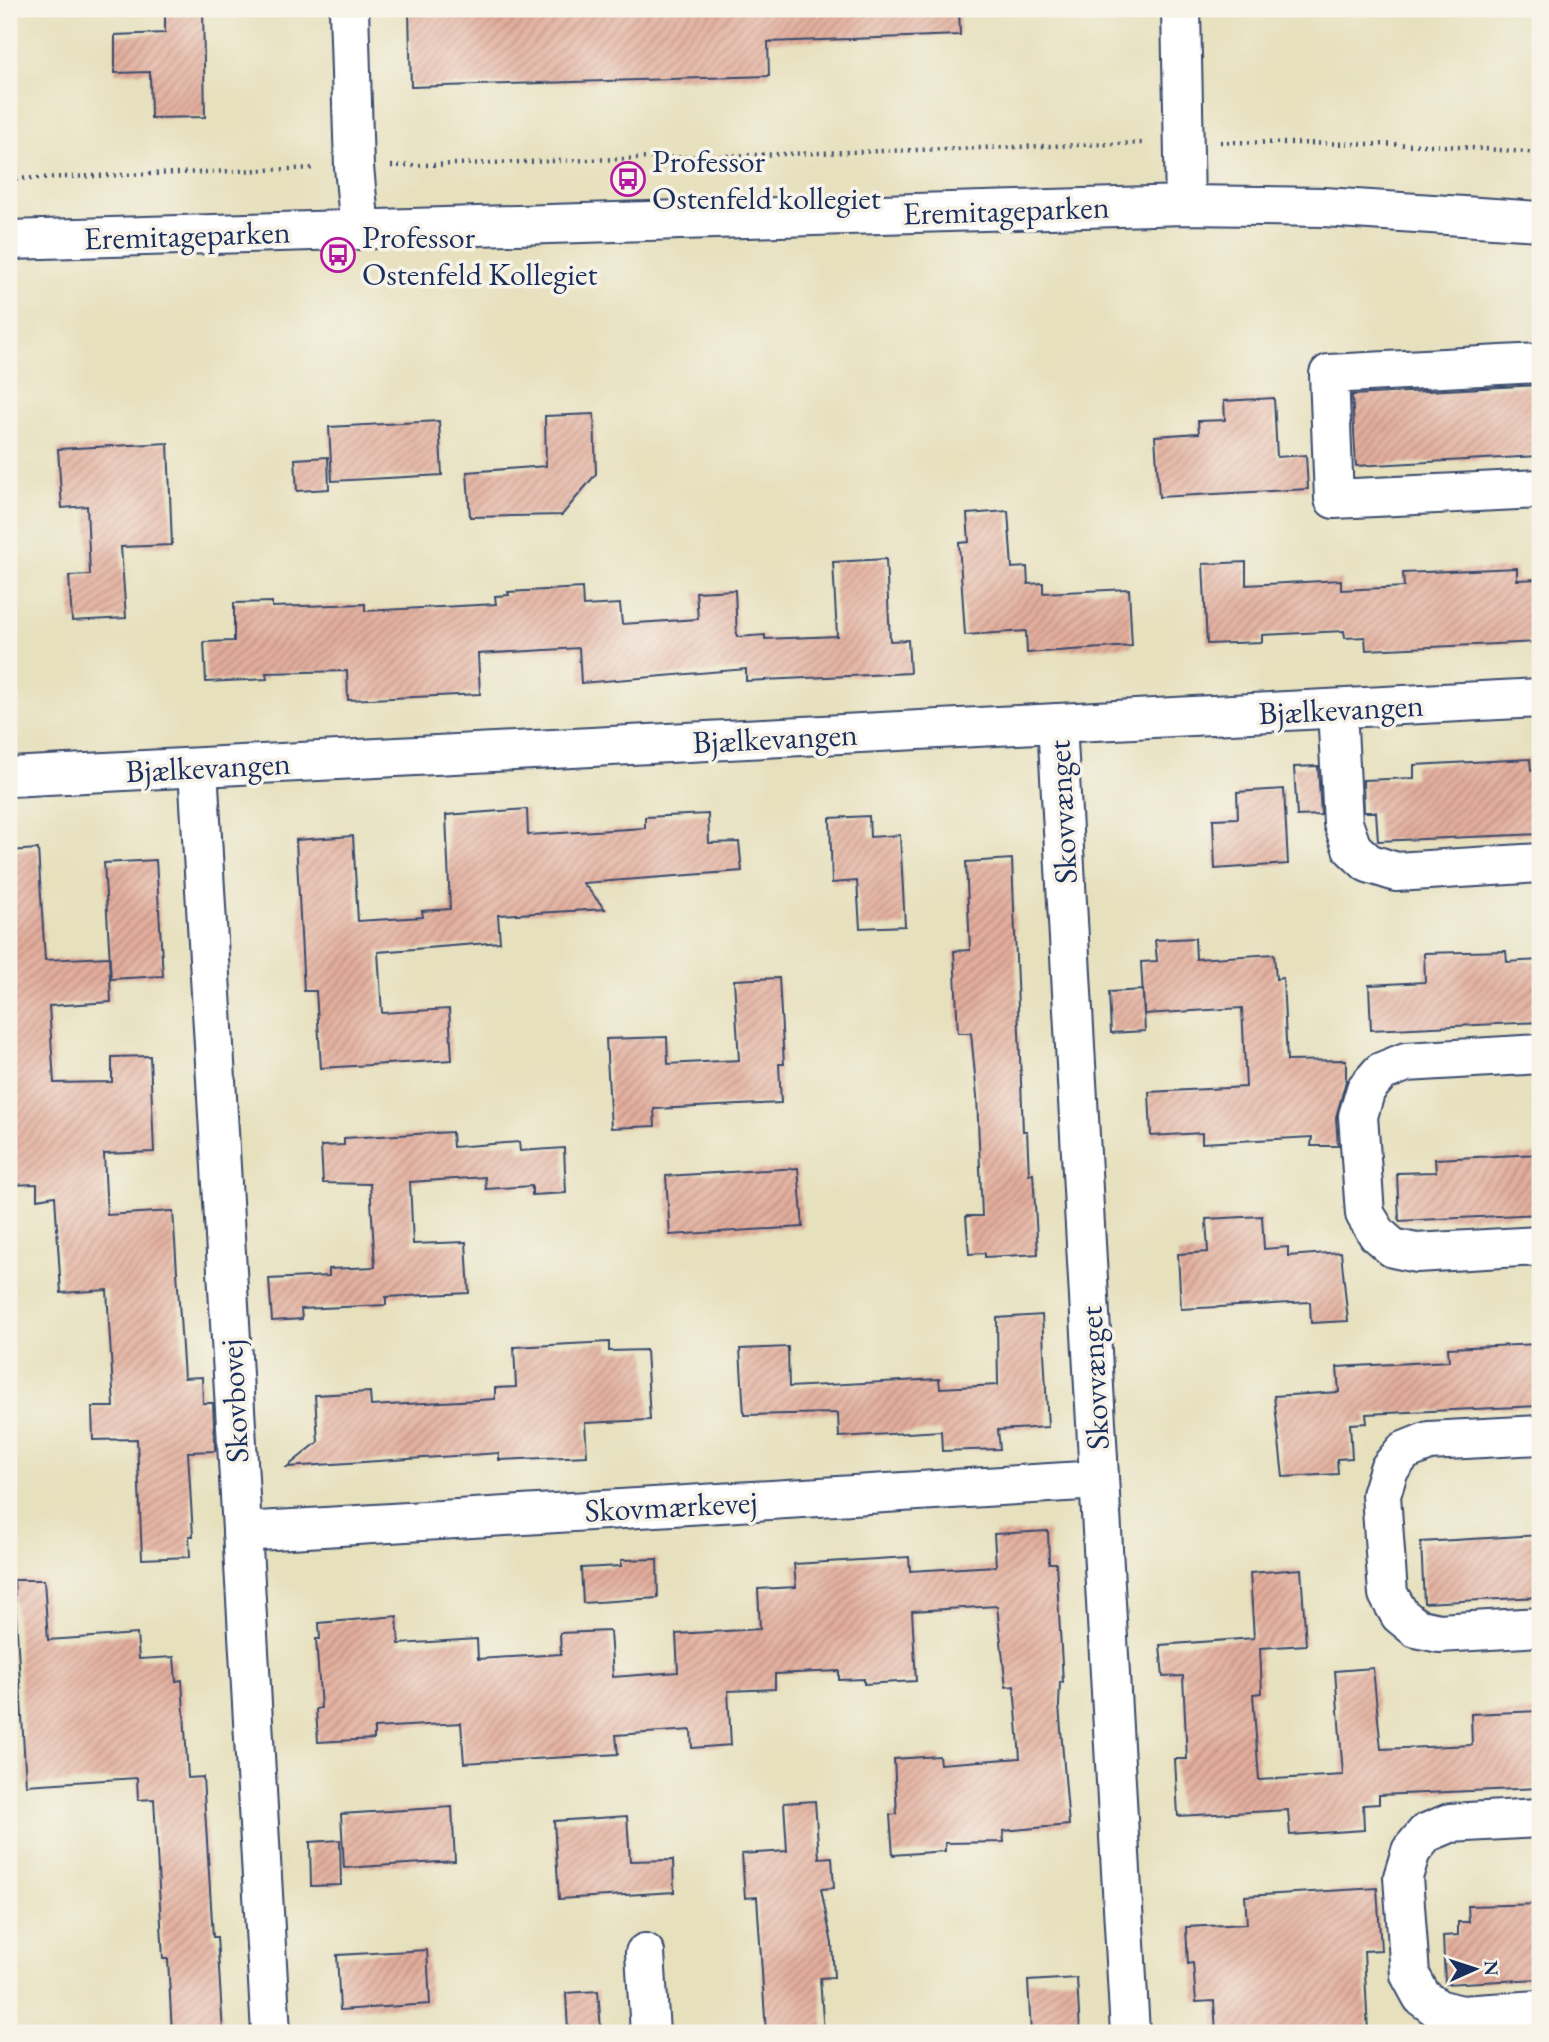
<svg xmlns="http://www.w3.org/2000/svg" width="1549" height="2042" font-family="'EB Garamond',serif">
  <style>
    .building { fill: url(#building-hatch) }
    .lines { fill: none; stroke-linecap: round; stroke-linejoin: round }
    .minor-casing { stroke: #394a6c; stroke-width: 42 }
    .path { stroke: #394a6c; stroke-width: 4.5; stroke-dasharray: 2 5; stroke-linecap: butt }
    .minor { stroke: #fff; stroke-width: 38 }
    .labels { text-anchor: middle; stroke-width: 7; stroke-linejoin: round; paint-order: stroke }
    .poi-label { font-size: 32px; fill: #1b2f5e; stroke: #f7f3e8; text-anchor: start }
    .street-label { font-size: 32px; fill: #1b2f5e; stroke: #f7f3e8 }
  </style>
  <defs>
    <pattern id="building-hatch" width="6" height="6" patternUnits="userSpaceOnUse" patternTransform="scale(1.75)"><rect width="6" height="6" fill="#e3ad9b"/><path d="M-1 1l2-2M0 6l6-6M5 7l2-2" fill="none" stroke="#b78d82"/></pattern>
  </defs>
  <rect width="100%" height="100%" fill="#f7f3e8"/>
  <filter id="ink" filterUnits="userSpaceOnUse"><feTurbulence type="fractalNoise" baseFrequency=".0143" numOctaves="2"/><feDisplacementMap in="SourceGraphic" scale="14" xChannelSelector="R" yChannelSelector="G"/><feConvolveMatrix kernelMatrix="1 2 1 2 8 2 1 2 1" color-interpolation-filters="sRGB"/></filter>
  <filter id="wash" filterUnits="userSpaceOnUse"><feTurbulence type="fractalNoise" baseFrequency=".00686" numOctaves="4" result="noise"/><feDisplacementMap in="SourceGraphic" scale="28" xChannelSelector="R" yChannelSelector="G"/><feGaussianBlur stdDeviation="1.57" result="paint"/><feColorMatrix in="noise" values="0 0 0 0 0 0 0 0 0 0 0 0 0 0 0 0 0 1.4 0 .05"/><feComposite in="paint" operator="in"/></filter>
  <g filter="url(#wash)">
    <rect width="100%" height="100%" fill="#e6e0bd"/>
    <g id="blocks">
      <g class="building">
        <path d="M 165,9 L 203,9 L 205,117 L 151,118 L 150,72 L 115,73 L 115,35 L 165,33 Z"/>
        <path d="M 530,9 L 959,9 L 960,35 L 768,42 L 769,76 L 411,87 L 409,13 Z"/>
        <path d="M 1540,385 L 1540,456 L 1356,466 L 1352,395 Z"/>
        <path d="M 1274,398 L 1277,457 L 1306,455 L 1308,489 L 1159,497 L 1155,436 L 1199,433 L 1198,421 L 1225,420 L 1224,401 Z"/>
        <path d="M 594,414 L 596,474 L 562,515 L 470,517 L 467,472 L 546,466 L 545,416 Z"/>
        <path d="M 439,421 L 442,475 L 332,481 L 329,427 Z"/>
        <path d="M 168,443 L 172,545 L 121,547 L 126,618 L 72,621 L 69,576 L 90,575 L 87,506 L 62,508 L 58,449 Z"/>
        <path d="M 328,457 L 329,489 L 297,491 L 295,459 Z"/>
        <path d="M 1008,511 L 1012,568 L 1027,567 L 1028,584 L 1043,583 L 1043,593 L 1129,589 L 1132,646 L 1027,653 L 1026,631 L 965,635 L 959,543 L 969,542 L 967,514 Z"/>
        <path d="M 886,559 L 890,641 L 908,640 L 910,673 L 746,681 L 746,669 L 581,683 L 579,648 L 478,654 L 480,694 L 348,700 L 347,671 L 266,673 L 267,679 L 206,682 L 204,642 L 234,641 L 234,603 L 272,602 L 272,607 L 365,604 L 365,611 L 496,604 L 495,596 L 509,595 L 508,592 L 582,588 L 583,606 L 620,604 L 622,624 L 698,619 L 696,592 L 735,590 L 737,637 L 765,635 L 765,639 L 837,636 L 833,562 Z"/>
        <path d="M 1246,562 L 1246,585 L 1341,580 L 1341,590 L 1404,587 L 1403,573 L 1517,568 L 1517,580 L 1540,579 L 1540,642 L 1366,650 L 1365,637 L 1345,638 L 1344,631 L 1262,635 L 1262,642 L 1207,644 L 1203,564 Z"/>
        <path d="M 1530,759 L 1531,770 L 1540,769 L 1540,834 L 1378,841 L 1376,812 L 1364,812 L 1363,780 L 1414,778 L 1414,765 Z"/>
        <path d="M 1318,766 L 1321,815 L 1297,816 L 1294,767 Z"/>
        <path d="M 1284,789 L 1288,864 L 1215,869 L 1213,819 L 1238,818 L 1237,792 Z"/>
        <path d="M 527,809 L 528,835 L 645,828 L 645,817 L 708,814 L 709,843 L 739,842 L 742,871 L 583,883 L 605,909 L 498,915 L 500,942 L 378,952 L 382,1013 L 449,1009 L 452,1060 L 321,1068 L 316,991 L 304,991 L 296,840 L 353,836 L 358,921 L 423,917 L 422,911 L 450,909 L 446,815 Z"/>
        <path d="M 869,816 L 870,837 L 900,835 L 905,926 L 860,928 L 857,881 L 832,883 L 830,818 Z"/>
        <path d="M 38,849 L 45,960 L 109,957 L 111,1002 L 49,1006 L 54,1083 L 112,1082 L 112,1057 L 150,1056 L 154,1152 L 104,1154 L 107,1215 L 173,1211 L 184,1378 L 202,1377 L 203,1403 L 213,1403 L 215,1443 L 215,1451 L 188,1452 L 193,1536 L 189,1536 L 190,1557 L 142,1559 L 137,1439 L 93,1440 L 92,1407 L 114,1407 L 107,1290 L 61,1293 L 55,1196 L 37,1199 L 37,1184 L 9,1185 L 9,851 Z"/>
        <path d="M 1012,859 L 1023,1131 L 1027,1131 L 1029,1174 L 1033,1173 L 1038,1254 L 985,1257 L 985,1253 L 969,1254 L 966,1216 L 982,1216 L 977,1096 L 971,1033 L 958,1033 L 954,951 L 970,950 L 966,862 Z"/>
        <path d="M 156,860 L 163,976 L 111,979 L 104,863 Z"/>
        <path d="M 1195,938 L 1196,959 L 1274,954 L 1276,979 L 1283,978 L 1287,1061 L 1346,1060 L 1346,1081 L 1336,1117 L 1338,1146 L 1311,1146 L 1312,1137 L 1202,1143 L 1202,1133 L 1151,1136 L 1149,1092 L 1246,1087 L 1242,1008 L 1144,1014 L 1141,962 L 1157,961 L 1155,940 Z"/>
        <path d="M 1506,951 L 1507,962 L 1540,960 L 1540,1022 L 1371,1030 L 1369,985 L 1425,982 L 1424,953 Z"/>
        <path d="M 779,978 L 784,1064 L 779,1064 L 781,1103 L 654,1109 L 655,1126 L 611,1128 L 606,1039 L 667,1037 L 668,1064 L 739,1060 L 734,980 Z"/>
        <path d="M 1143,990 L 1145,1031 L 1111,1033 L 1109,992 Z"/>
        <path d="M 452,1132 L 453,1147 L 519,1142 L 520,1151 L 564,1148 L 566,1193 L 532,1195 L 532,1186 L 486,1189 L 485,1177 L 410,1182 L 413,1244 L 466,1242 L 469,1293 L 386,1297 L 386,1305 L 301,1309 L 302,1319 L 272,1321 L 269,1279 L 329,1276 L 329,1269 L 375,1267 L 370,1184 L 323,1183 L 321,1146 L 344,1145 L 344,1138 Z"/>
        <path d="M 1540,1154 L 1540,1214 L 1399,1221 L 1397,1173 L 1436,1172 L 1435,1159 Z"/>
        <path d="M 798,1168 L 803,1227 L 670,1235 L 666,1176 Z"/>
        <path d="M 1262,1216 L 1264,1249 L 1288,1247 L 1288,1256 L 1341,1252 L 1348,1321 L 1311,1323 L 1310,1302 L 1181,1309 L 1178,1254 L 1208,1252 L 1206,1219 Z"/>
        <path d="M 1042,1315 L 1048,1427 L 998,1430 L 1000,1449 L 942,1451 L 941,1431 L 839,1437 L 838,1413 L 744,1415 L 740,1349 L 788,1347 L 789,1387 L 939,1379 L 940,1388 L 998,1385 L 997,1318 Z"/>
        <path d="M 609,1342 L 609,1351 L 646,1350 L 650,1420 L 585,1423 L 587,1456 L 499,1460 L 499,1453 L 287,1467 L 318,1442 L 315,1395 L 370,1392 L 371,1406 L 495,1399 L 495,1388 L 516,1387 L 514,1347 Z"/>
        <path d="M 1540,1344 L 1540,1406 L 1366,1414 L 1367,1423 L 1350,1424 L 1352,1458 L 1337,1459 L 1338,1474 L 1283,1477 L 1274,1396 L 1339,1392 L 1337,1367 L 1449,1361 L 1448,1348 Z"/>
        <path d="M 1048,1531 L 1049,1563 L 1056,1563 L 1063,1682 L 1060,1682 L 1059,1706 L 1069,1825 L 1003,1831 L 1004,1842 L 945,1843 L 945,1851 L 893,1855 L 890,1815 L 897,1814 L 894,1759 L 939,1756 L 940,1764 L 1020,1758 L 1014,1686 L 1006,1687 L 997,1606 L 912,1611 L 916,1681 L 864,1684 L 864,1679 L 839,1680 L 839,1671 L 775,1674 L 775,1689 L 728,1691 L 731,1745 L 692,1748 L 691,1730 L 616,1735 L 618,1754 L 464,1763 L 461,1723 L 374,1728 L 374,1739 L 318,1742 L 316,1709 L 321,1708 L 316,1639 L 320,1639 L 319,1623 L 397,1616 L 399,1644 L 477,1639 L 478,1659 L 561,1654 L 560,1633 L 610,1631 L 613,1677 L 678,1672 L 676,1634 L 760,1629 L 758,1589 L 796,1587 L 794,1564 L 909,1557 L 910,1571 L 996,1566 L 994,1534 Z"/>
        <path d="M 1540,1535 L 1540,1597 L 1424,1603 L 1421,1542 Z"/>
        <path d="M 657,1559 L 658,1598 L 583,1603 L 581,1568 L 621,1566 L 621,1560 Z"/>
        <path d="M 1301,1569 L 1306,1645 L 1260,1648 L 1262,1693 L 1253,1694 L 1259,1780 L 1343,1775 L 1335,1671 L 1373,1668 L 1381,1749 L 1472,1745 L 1471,1714 L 1540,1711 L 1540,1788 L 1379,1795 L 1379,1804 L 1363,1805 L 1364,1830 L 1290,1835 L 1288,1810 L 1178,1816 L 1175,1759 L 1187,1759 L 1183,1676 L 1163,1677 L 1160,1645 L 1254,1638 L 1250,1573 Z"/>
        <path d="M 14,1580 L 44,1580 L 48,1640 L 137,1634 L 139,1659 L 174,1657 L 176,1681 L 182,1680 L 188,1778 L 203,1777 L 213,1937 L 217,1937 L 223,2033 L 172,2033 L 168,1959 L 163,1959 L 154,1799 L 138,1800 L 137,1778 L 26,1785 Z"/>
        <path d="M 815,1801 L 819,1858 L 832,1857 L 834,1888 L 821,1889 L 832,1944 L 834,1977 L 820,1978 L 824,2033 L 766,2033 L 757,1897 L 745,1898 L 742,1854 L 787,1851 L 784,1803 Z"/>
        <path d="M 452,1807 L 455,1861 L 344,1868 L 341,1814 Z"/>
        <path d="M 627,1816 L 630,1861 L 673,1860 L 674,1892 L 559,1899 L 554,1821 Z"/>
        <path d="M 340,1840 L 341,1885 L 311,1886 L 310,1842 Z"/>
        <path d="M 1377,1888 L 1381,1950 L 1364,1951 L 1368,2033 L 1216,2033 L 1214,2001 L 1196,2002 L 1193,1963 L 1188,1964 L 1186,1927 L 1247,1924 L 1245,1896 Z"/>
        <path d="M 1540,1904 L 1540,1979 L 1445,1984 L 1443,1936 L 1458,1935 L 1458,1922 L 1469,1922 L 1468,1906 Z"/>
        <path d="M 427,1950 L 430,2004 L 340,2010 L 337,1955 Z"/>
        <path d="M 1077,1978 L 1080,2033 L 1031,2033 L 1028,1981 Z"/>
        <path d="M 598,1991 L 601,2030 L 568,2032 L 566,1993 Z"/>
      </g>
    </g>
  </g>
  <g filter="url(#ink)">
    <use href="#blocks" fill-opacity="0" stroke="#394a6c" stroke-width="2"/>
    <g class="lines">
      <g class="minor-casing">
        <g id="minor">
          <path d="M 349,9 L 354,167 L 360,230"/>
          <path d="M 1181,9 L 1185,205"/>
          <path d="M 9,240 L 1185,205 L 1324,207 L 1540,221"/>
          <path d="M 1540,363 L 1329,374 L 1334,499 L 1540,489"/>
          <path d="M 1337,709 L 1343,823 L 1352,848 L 1368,863 L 1396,872 L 1540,863"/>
          <path d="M 1057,723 L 1130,2033"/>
          <path d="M 198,768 L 271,2033"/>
          <path d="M 9,777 L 1540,698"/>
          <path d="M 1540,1054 L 1406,1062 L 1381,1072 L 1366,1089 L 1358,1116 L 1365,1214 L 1378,1235 L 1393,1248 L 1416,1253 L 1540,1246"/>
          <path d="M 1540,1435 L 1429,1441 L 1404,1451 L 1389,1469 L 1381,1495 L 1388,1594 L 1400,1615 L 1416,1628 L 1439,1633 L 1540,1627"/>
          <path d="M 242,1532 L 1099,1480"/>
          <path d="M 1540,1818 L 1450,1823 L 1426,1833 L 1411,1851 L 1403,1877 L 1410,1975 L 1422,1997 L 1438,2009 L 1461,2015 L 1540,2010"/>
          <path d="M 645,1953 L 650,2033"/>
        </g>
      </g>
      <g class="path">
        <path d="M 1220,142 L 1431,145 L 1540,153"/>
        <path d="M 391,166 L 1145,143"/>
        <path d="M 9,179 L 316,168"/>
      </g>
      <use href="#minor" class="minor"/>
    </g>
  </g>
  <defs>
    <g id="bus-ring" transform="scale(1.75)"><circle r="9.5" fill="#f7f3e8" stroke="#b5179e" stroke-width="1.5"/><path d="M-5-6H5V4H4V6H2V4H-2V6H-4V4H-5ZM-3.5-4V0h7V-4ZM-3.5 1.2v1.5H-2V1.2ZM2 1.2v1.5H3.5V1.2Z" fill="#b5179e"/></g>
  </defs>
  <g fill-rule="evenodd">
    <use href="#bus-ring" x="628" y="179"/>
    <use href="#bus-ring" x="338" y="255"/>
  </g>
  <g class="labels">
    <g class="poi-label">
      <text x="652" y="172">Professor<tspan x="652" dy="37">Ostenfeld kollegiet</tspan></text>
      <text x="362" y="248">Professor<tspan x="362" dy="37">Ostenfeld Kollegiet</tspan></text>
    </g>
    <g class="street-label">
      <text transform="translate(1006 210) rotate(-2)" y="11">Eremitageparken</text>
      <text transform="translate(187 235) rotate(-2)" y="11">Eremitageparken</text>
      <text transform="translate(1341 709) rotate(-3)" y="11">Bjælkevangen</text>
      <text transform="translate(775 738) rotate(-3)" y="11">Bjælkevangen</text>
      <text transform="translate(208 767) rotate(-3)" y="11">Bjælkevangen</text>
      <text transform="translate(1062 812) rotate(-93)" y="11">Skovvænget</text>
      <text transform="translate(1094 1378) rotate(-93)" y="11">Skovvænget</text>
      <text transform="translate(234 1401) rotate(-93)" y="11">Skovbovej</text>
      <text transform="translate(671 1506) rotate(-3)" y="11">Skovmærkevej</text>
    </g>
  </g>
  <rect width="1549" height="2042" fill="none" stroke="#f7f3e8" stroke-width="35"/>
  <g transform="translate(1475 1969) rotate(87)" stroke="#f7f3e8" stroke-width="5" paint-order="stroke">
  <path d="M0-5L12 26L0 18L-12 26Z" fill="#1b2f5e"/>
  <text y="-10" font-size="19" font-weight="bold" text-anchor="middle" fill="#1b2f5e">N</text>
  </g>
</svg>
